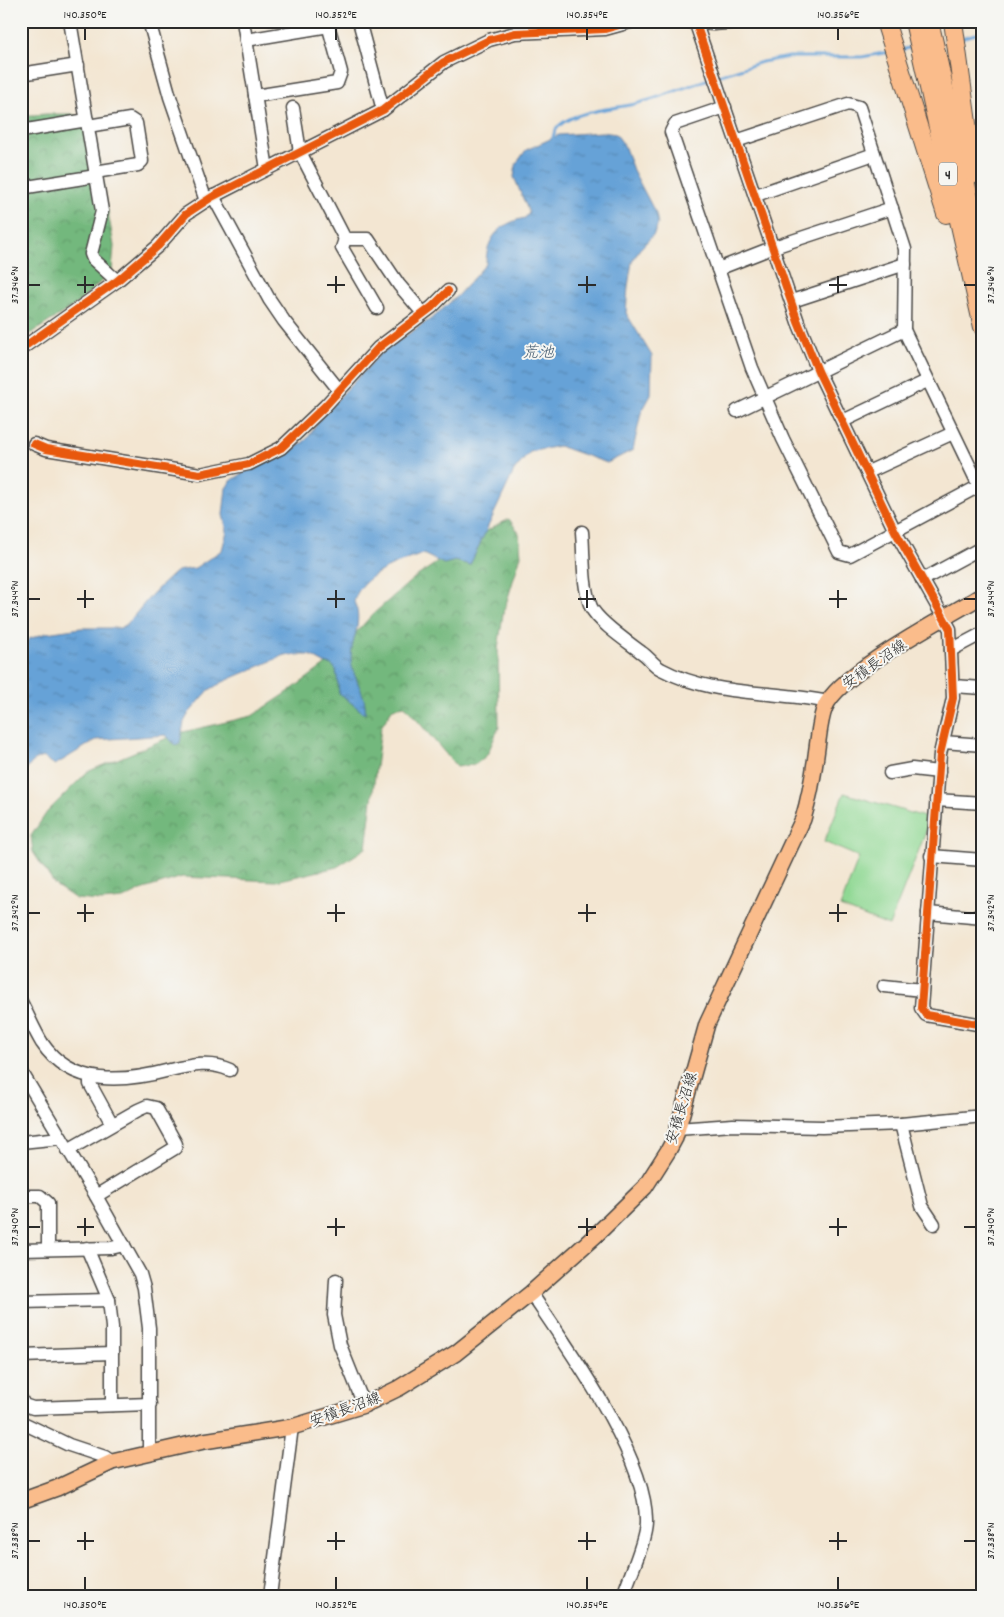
<svg xmlns="http://www.w3.org/2000/svg" width="1004" height="1617" font-family="Dekko,'Klee One',sans-serif">
  <style>
    .forest { fill: url(#forest-crowns); stroke: #4f7254 }
    .garden { fill: #8fd893; stroke: #5d825f }
    .water { fill: url(#water-ripples); stroke: #486681 }
    .lines { fill: none; stroke-linecap: round; stroke-linejoin: round }
    .stream { stroke: #66a2d7; stroke-width: 3 }
    .minor-casing { stroke: #494744; stroke-width: 15 }
    .major-casing { stroke: #494744; stroke-width: 18 }
    .highway-casing { stroke: #494744; stroke-width: 20 }
    .minor { stroke: #fff; stroke-width: 12 }
    .major { stroke: #fabc8b; stroke-width: 15 }
    .highway { stroke: #fabc8b; stroke-width: 18 }
    .cycleway-casing { stroke: #f6f6f2; stroke-width: 11 }
    .cycleway { stroke: #e8590c; stroke-width: 8 }
    .ticks { fill: none; stroke: #2b2b2b; stroke-width: 2 }
    .labels { text-anchor: middle; stroke-width: 4; stroke-linejoin: round; paint-order: stroke }
    .shield { fill: #f6f6f2; stroke: #686867; stroke-width: 1 }
    .shield-label { font-size: 14px; font-weight: bold; fill: #2b2b2b }
    .street-label { font-size: 15px; fill: #2b2b2b; stroke: #f6f6f2 }
    .water-label { font-size: 16px; font-style: italic; fill: #435b70; stroke: #f6f6f2 }
    .neatline { fill: none; stroke: #2b2b2b; stroke-width: 2 }
    .ticks-label { font-size: 12px; text-anchor: middle; fill: #2b2b2b }
  </style>
  <defs>
    <pattern id="forest-crowns" width="20" height="18" patternUnits="userSpaceOnUse" patternTransform="scale(1.25)"><rect width="20" height="18" fill="#73b87d"/><path d="M2 6a3 3 0 1 1 6 0M12 15a3 3 0 1 1 6 0" fill="none" stroke="#5f9667"/></pattern>
    <pattern id="water-ripples" width="26" height="14" patternUnits="userSpaceOnUse" patternTransform="scale(1.25)"><rect width="26" height="14" fill="#66a2d7"/><path d="M2 4q2-2 4 0t4 0M15 11q2-2 4 0t4 0" fill="none" stroke="#5484af"/></pattern>
  </defs>
  <rect width="100%" height="100%" fill="#f6f6f2"/>
  <filter id="ink" filterUnits="userSpaceOnUse"><feTurbulence type="fractalNoise" baseFrequency=".02" numOctaves="2"/><feDisplacementMap in="SourceGraphic" scale="10" xChannelSelector="R" yChannelSelector="G"/><feConvolveMatrix kernelMatrix="1 2 1 2 8 2 1 2 1" color-interpolation-filters="sRGB"/></filter>
  <filter id="wash" filterUnits="userSpaceOnUse"><feTurbulence type="fractalNoise" baseFrequency=".0096" numOctaves="4" result="noise"/><feDisplacementMap in="SourceGraphic" scale="20" xChannelSelector="R" yChannelSelector="G"/><feGaussianBlur stdDeviation="1.12" result="paint"/><feColorMatrix in="noise" values="0 0 0 0 0 0 0 0 0 0 0 0 0 0 0 0 0 1.4 0 .05"/><feComposite in="paint" operator="in"/></filter>
  <g filter="url(#wash)">
    <rect width="100%" height="100%" fill="#f3e6d2"/>
    <g class="forest">
      <path d="M 46,114 L 72,114 L 87,122 L 95,138 L 114,246 L 112,271 L 78,303 L 21,340 L 21,116 Z"/>
      <path d="M 509,519 L 519,533 L 521,555 L 503,614 L 498,649 L 499,727 L 487,755 L 476,764 L 457,767 L 405,706 L 393,708 L 381,727 L 366,848 L 337,867 L 276,881 L 182,877 L 144,889 L 123,899 L 102,901 L 76,899 L 55,885 L 33,852 L 31,836 L 47,812 L 87,772 L 179,733 L 252,716 L 284,695 L 329,662 L 373,614 L 413,579 L 465,543 Z"/>
    </g>
    <path class="garden" d="M 844,793 L 931,819 L 889,926 L 840,907 L 859,857 L 824,842 Z"/>
    <path class="water" d="M 602,132 L 616,134 L 624,145 L 633,170 L 656,214 L 658,224 L 654,234 L 639,250 L 632,262 L 628,286 L 626,313 L 652,356 L 651,395 L 641,413 L 633,450 L 607,463 L 559,446 L 530,452 L 514,471 L 470,565 L 455,561 L 444,564 L 423,554 C 399,563 360,574 354,602 C 364,621 351,639 351,659 C 352,679 368,694 365,714 L 339,693 L 336,670 L 332,665 L 324,663 L 310,655 L 285,655 L 223,682 L 209,690 L 189,713 L 184,722 L 180,743 L 175,745 L 166,735 L 96,740 L 55,765 L 43,757 C 30,760 27,770 21,780 L 21,648 L 29,639 L 46,633 L 81,628 L 120,628 L 127,624 L 153,593 L 172,575 L 177,571 L 195,568 L 222,550 L 227,531 L 223,515 L 226,488 L 231,481 L 246,471 L 294,449 L 307,439 L 322,416 L 382,352 L 435,316 L 458,295 L 486,264 C 486,238 500,223 525,218 L 529,213 L 527,208 L 514,177 L 516,164 L 526,150 L 559,135 Z"/>
    <g class="lines">
      <g class="stream">
        <path d="M 961,38 L 983,32"/>
        <path d="M 900,50 L 913,47"/>
        <path d="M 718,76 L 762,62 L 789,57 L 862,57 L 889,52"/>
        <path d="M 553,141 C 551,111 615,109 635,104 C 661,98 687,86 712,78"/>
      </g>
    </g>
  </g>
  <g filter="url(#ink)">
    <g class="lines">
      <g class="minor-casing">
        <g id="minor">
          <path d="M 70,21 L 102,211 L 91,254 L 93,259 L 117,281"/>
          <path d="M 149,21 L 170,97 L 206,201"/>
          <path d="M 243,21 L 267,169"/>
          <path d="M 359,21 L 383,110"/>
          <path d="M 682,21 L 713,24 L 752,21"/>
          <path d="M 695,21 L 798,322 L 818,371 L 895,531 L 950,629 L 953,698 L 940,754 L 921,1008 L 926,1015 L 983,1025"/>
          <path d="M 246,40 L 329,26"/>
          <path d="M 21,74 L 78,65"/>
          <path d="M 255,96 L 337,83 L 341,72 L 327,21"/>
          <path d="M 725,107 L 675,124 L 671,132 L 752,368 L 783,439 L 839,552 L 850,555 L 979,486"/>
          <path d="M 293,108 L 300,152 L 345,239"/>
          <path d="M 88,126 L 130,119 L 136,123 L 142,161 L 138,165 L 95,172"/>
          <path d="M 21,131 L 87,120"/>
          <path d="M 736,141 L 848,104 L 859,107 L 905,249 L 904,330 L 983,494"/>
          <path d="M 21,188 L 96,176"/>
          <path d="M 756,195 L 874,154"/>
          <path d="M 213,196 L 269,299 L 284,321 L 339,390"/>
          <path d="M 345,239 L 368,239 L 399,285 L 423,313"/>
          <path d="M 345,239 L 342,248 L 377,308"/>
          <path d="M 718,269 L 774,247 L 892,208"/>
          <path d="M 792,301 L 905,264"/>
          <path d="M 21,349 L 117,281 L 158,246 L 186,214 L 212,197 L 383,110 L 444,62 L 489,40 L 515,33 L 605,29 L 634,21"/>
          <path d="M 737,411 L 904,330"/>
          <path d="M 843,421 L 927,381"/>
          <path d="M 34,444 L 46,449 L 200,474 L 249,464 L 281,448 L 325,406 L 378,348 L 432,307 L 448,291"/>
          <path d="M 868,472 L 953,433"/>
          <path d="M 582,532 C 584,555 582,585 591,607 C 598,622 628,642 641,652 C 649,657 653,665 661,669 C 713,697 773,690 828,702"/>
          <path d="M 922,580 L 983,547"/>
          <path d="M 951,650 L 983,633"/>
          <path d="M 953,686 L 983,688"/>
          <path d="M 943,742 L 983,745"/>
          <path d="M 890,773 L 912,769 L 939,772"/>
          <path d="M 936,800 L 983,803"/>
          <path d="M 931,856 L 983,860"/>
          <path d="M 928,913 L 983,918"/>
          <path d="M 884,986 L 922,990"/>
          <path d="M 21,1002 C 28,1015 34,1030 42,1043 C 72,1088 125,1082 170,1070 C 191,1065 211,1061 230,1070"/>
          <path d="M 21,1071 L 96,1196 L 140,1274 L 144,1288 L 149,1328 L 149,1454"/>
          <path d="M 90,1077 L 90,1084 L 112,1124"/>
          <path d="M 901,1124 L 922,1206 L 934,1224"/>
          <path d="M 677,1129 L 733,1125 L 822,1127 L 901,1124 L 983,1116"/>
          <path d="M 21,1142 L 61,1138"/>
          <path d="M 68,1150 L 138,1110 L 147,1106 L 156,1108 L 176,1144 L 175,1148 L 96,1196"/>
          <path d="M 21,1196 L 40,1196 L 48,1203 L 48,1249"/>
          <path d="M 87,1248 L 109,1300 L 112,1327 L 112,1405"/>
          <path d="M 21,1250 L 111,1248 L 124,1245"/>
          <path d="M 336,1280 L 334,1315 L 340,1345 L 364,1405"/>
          <path d="M 531,1293 C 568,1348 648,1458 646,1523 C 646,1541 629,1577 623,1596"/>
          <path d="M 21,1302 L 109,1300"/>
          <path d="M 21,1356 L 112,1353"/>
          <path d="M 21,1399 L 24,1405 L 33,1408 L 150,1404"/>
          <path d="M 21,1422 L 69,1445 L 105,1457 L 112,1462"/>
          <path d="M 270,1596 L 292,1427"/>
        </g>
      </g>
      <g class="major-casing">
        <path id="major" d="M 21,1501 L 57,1488 L 112,1462 L 204,1441 L 292,1427 L 364,1405 L 399,1388 L 456,1353 L 531,1293 L 596,1235 L 645,1187 L 668,1151 L 675,1138 L 707,1024 L 803,819 C 810,796 814,772 817,748 C 819,734 820,719 825,707 C 840,672 947,617 983,595"/>
      </g>
      <g class="highway-casing">
        <g id="highway">
          <path d="M 885,21 L 946,214"/>
          <path d="M 914,21 L 983,327"/>
          <path d="M 929,21 L 983,260"/>
          <path d="M 953,21 L 974,174"/>
        </g>
      </g>
      <use href="#minor" class="minor"/>
      <use href="#major" class="major"/>
      <use href="#highway" class="highway"/>
      <g class="cycleway-casing">
        <g id="cycleway">
          <path d="M 695,21 L 798,322 L 818,371 L 895,531 L 950,629 L 953,698 L 940,754 L 921,1008 L 926,1015 L 983,1025"/>
          <path d="M 21,349 L 117,281 L 158,246 L 186,214 L 212,197 L 383,110 L 444,62 L 489,40 L 515,33 L 605,29 L 634,21"/>
          <path d="M 34,444 L 46,449 L 200,474 L 249,464 L 281,448 L 325,406 L 378,348 L 432,307 L 448,291"/>
        </g>
      </g>
      <use href="#cycleway" class="cycleway"/>
    </g>
  </g>
  <path class="ticks" d="M 85,28 L 85,40M 336,28 L 336,40M 587,28 L 587,40M 838,28 L 838,40M 85,276 L 85,293M 336,276 L 336,293M 587,276 L 587,293M 838,276 L 838,293M 28,285 L 40,285M 77,285 L 94,285M 327,285 L 345,285M 578,285 L 596,285M 829,285 L 847,285M 964,285 L 976,285M 85,590 L 85,608M 336,590 L 336,608M 587,590 L 587,608M 838,590 L 838,608M 28,599 L 40,599M 77,599 L 94,599M 327,599 L 345,599M 578,599 L 596,599M 829,599 L 847,599M 964,599 L 976,599M 85,904 L 85,922M 336,904 L 336,922M 587,904 L 587,922M 838,904 L 838,922M 28,913 L 40,913M 77,913 L 94,913M 327,913 L 345,913M 578,913 L 596,913M 829,913 L 847,913M 964,913 L 976,913M 85,1218 L 85,1236M 336,1218 L 336,1236M 587,1218 L 587,1236M 838,1218 L 838,1236M 28,1227 L 40,1227M 77,1227 L 94,1227M 327,1227 L 345,1227M 578,1227 L 596,1227M 829,1227 L 847,1227M 964,1227 L 976,1227M 85,1532 L 85,1550M 336,1532 L 336,1550M 587,1532 L 587,1550M 838,1532 L 838,1550M 28,1541 L 40,1541M 77,1541 L 94,1541M 327,1541 L 345,1541M 578,1541 L 596,1541M 829,1541 L 847,1541M 964,1541 L 976,1541M 85,1577 L 85,1590M 336,1577 L 336,1590M 587,1577 L 587,1590M 838,1577 L 838,1590"/>
  <g class="labels">
    <rect class="shield" x="939" y="162.5" width="18" height="23" rx="4"/>
    <g class="shield-label">
      <text x="948" y="179">4</text>
    </g>
    <g class="street-label">
      <text transform="translate(874 664) rotate(-35)" y="5">安積長沼線</text>
      <text transform="translate(681 1108) rotate(-73)" y="5">安積長沼線</text>
      <text transform="translate(345 1409) rotate(-20)" y="5">安積長沼線</text>
    </g>
    <g class="water-label">
      <text x="538" y="357">荒池</text>
    </g>
  </g>
  <rect width="1004" height="1617" fill="none" stroke="#f6f6f2" stroke-width="55"/>
  <rect x="28" y="28" width="948" height="1562" class="neatline"/>
  <g class="ticks-label">
    <text x="85" y="18">140.350°E</text>
    <text x="336" y="18">140.352°E</text>
    <text x="587" y="18">140.354°E</text>
    <text x="838" y="18">140.356°E</text>
    <text transform="translate(14 285) rotate(-90)" y="4">37.346°N</text>
    <text transform="translate(990 285) rotate(-90)" y="4">37.346°N</text>
    <text transform="translate(14 599) rotate(-90)" y="4">37.344°N</text>
    <text transform="translate(990 599) rotate(-90)" y="4">37.344°N</text>
    <text transform="translate(14 913) rotate(-90)" y="4">37.342°N</text>
    <text transform="translate(990 913) rotate(-90)" y="4">37.342°N</text>
    <text transform="translate(14 1227) rotate(-90)" y="4">37.340°N</text>
    <text transform="translate(990 1227) rotate(-90)" y="4">37.340°N</text>
    <text transform="translate(14 1541) rotate(-90)" y="4">37.338°N</text>
    <text transform="translate(990 1541) rotate(-90)" y="4">37.338°N</text>
    <text x="85" y="1608">140.350°E</text>
    <text x="336" y="1608">140.352°E</text>
    <text x="587" y="1608">140.354°E</text>
    <text x="838" y="1608">140.356°E</text>
  </g>
</svg>
